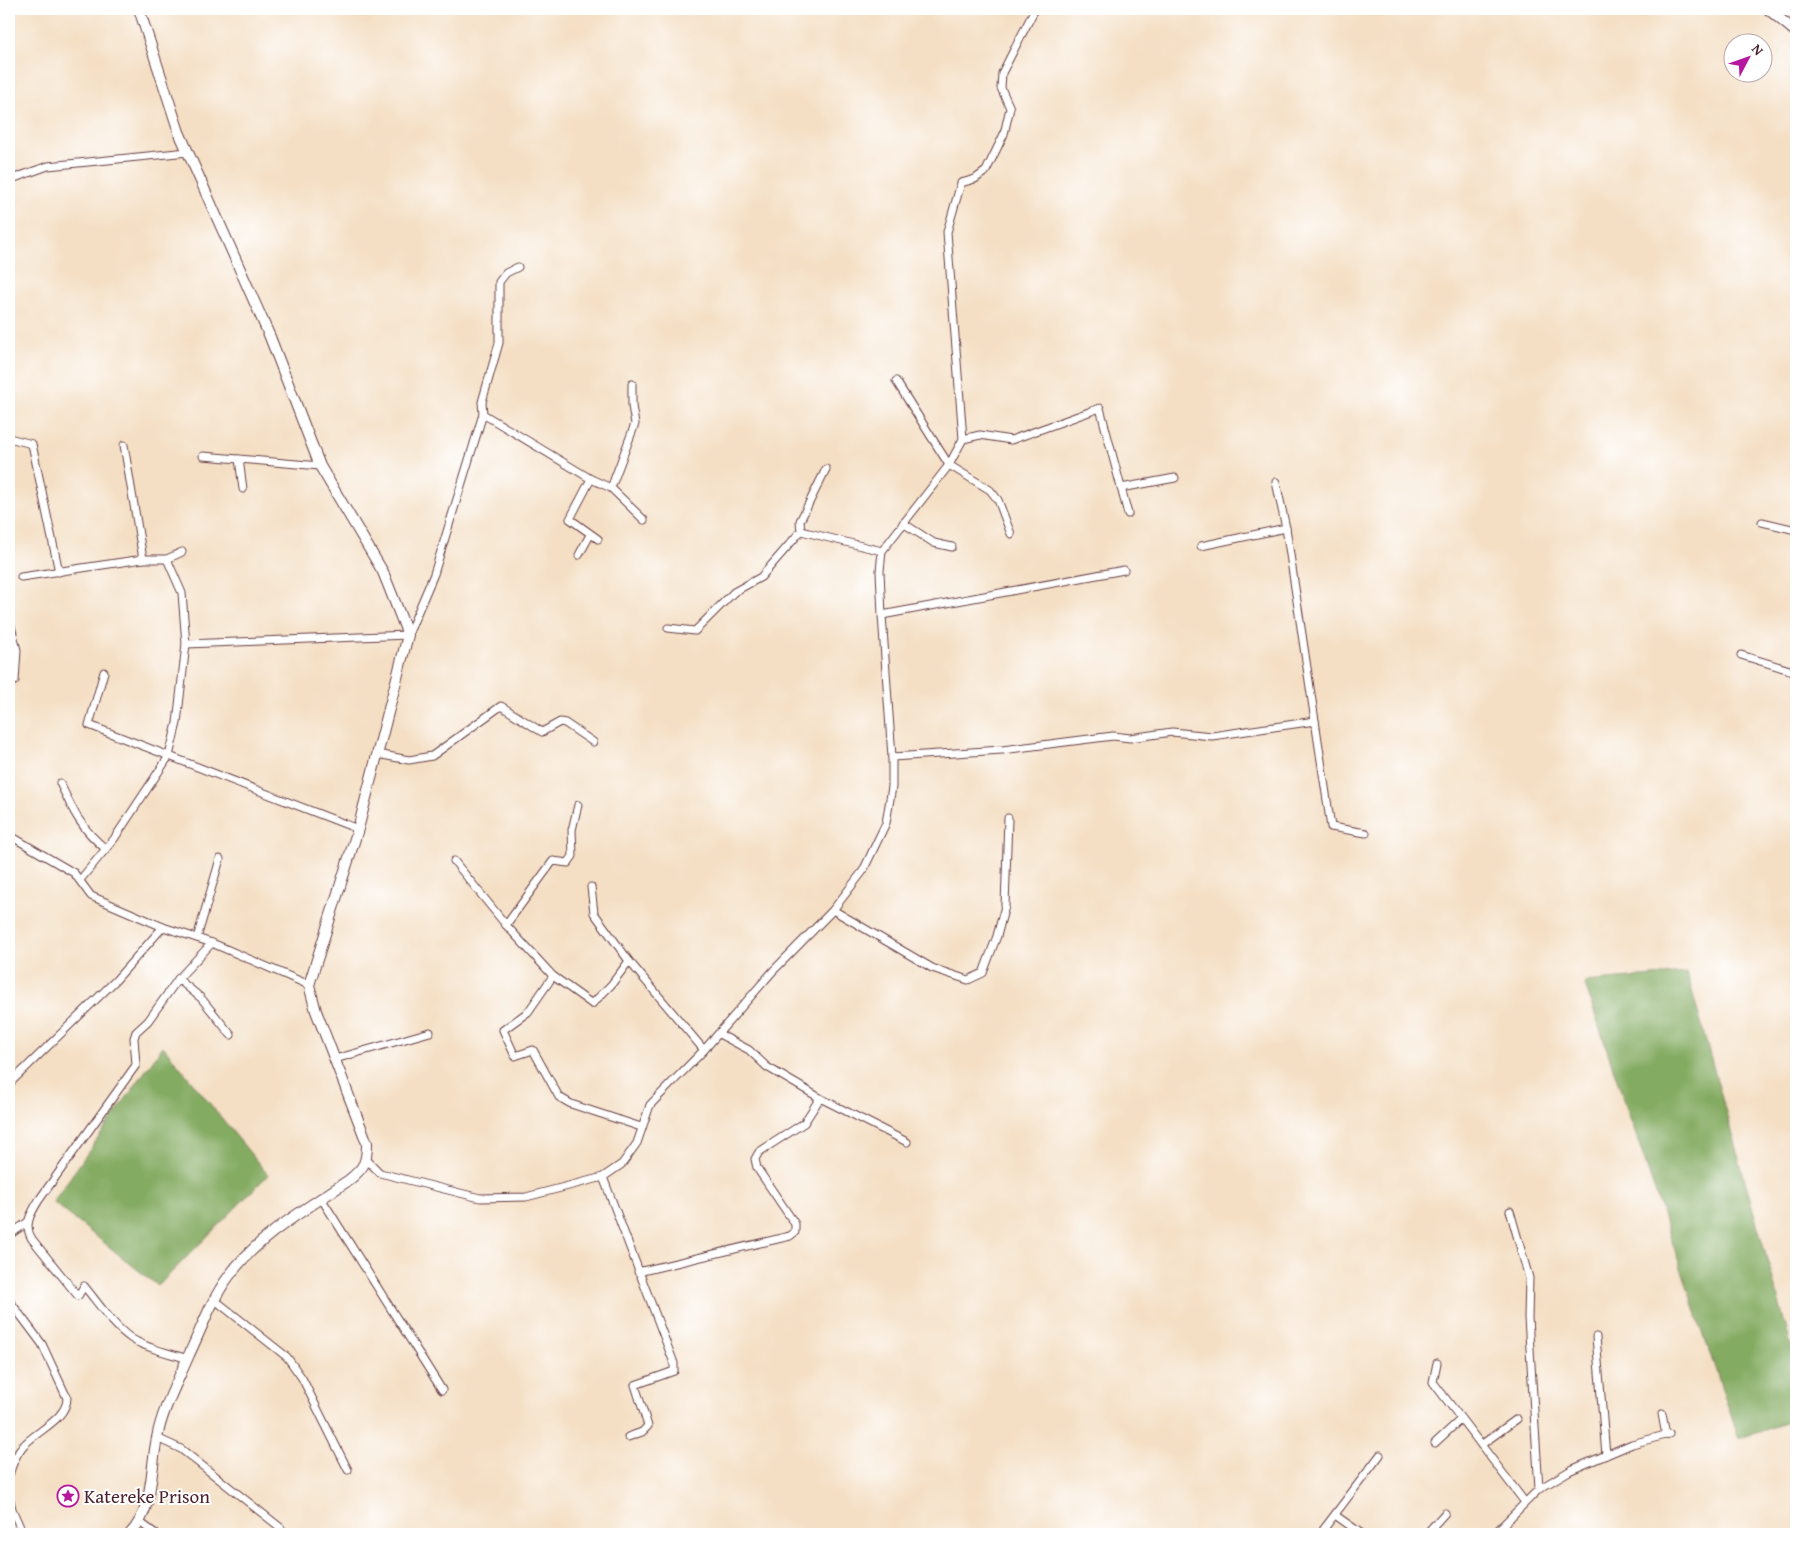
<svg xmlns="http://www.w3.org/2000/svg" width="1805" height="1543" font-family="'Gentium Book Plus',serif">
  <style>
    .forest { fill: #84ab62; stroke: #676546 }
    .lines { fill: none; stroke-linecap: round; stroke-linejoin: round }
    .street-casing { stroke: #643c42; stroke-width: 9 }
    .secondary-casing { stroke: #643c42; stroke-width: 12 }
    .street { stroke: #fff; stroke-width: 7 }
    .secondary { stroke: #fff; stroke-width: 10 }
    .labels { text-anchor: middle; stroke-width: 4; stroke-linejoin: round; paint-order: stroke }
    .poi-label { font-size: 19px; fill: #4a1f2b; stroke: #fff; text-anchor: start }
  </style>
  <rect width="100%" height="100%" fill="#fff"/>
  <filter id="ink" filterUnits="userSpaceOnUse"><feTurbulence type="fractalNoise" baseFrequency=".02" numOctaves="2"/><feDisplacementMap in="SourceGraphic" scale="10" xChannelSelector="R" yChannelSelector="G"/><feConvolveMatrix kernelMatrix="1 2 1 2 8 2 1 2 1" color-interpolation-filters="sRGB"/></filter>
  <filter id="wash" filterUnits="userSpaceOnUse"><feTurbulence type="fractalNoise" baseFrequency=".0096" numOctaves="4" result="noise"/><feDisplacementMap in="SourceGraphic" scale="20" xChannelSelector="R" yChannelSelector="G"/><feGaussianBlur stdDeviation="1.12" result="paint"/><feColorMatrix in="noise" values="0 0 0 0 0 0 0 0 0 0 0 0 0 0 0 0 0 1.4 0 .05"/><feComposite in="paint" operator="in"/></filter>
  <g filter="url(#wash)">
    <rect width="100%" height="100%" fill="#f4dfc4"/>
    <g class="forest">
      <path d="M 1687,973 L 1796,1363 L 1796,1419 L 1739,1439 L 1584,982 Z"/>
      <path d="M 163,1046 L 268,1175 L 158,1286 L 53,1202 Z"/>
    </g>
  </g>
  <g filter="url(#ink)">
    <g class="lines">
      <g class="street-casing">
        <g id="street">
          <path d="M 9,180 L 48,166 L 188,152"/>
          <path d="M 896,381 L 949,465 L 990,490 L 998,500 L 1011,534"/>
          <path d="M 483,414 L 591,479 L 611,488 L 644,520"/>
          <path d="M 9,438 L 32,444 L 59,572"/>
          <path d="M 963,439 L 980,435 L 1011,440 L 1100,408 L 1128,514"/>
          <path d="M 124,445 L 143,559"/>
          <path d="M 203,456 L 320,466"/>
          <path d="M 239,459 L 243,489"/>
          <path d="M 591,479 L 570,519 L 598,539"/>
          <path d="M 1276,482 L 1286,528 L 1331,827 L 1366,833"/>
          <path d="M 611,488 L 635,424 L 632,406 L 632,384"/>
          <path d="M 1121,488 L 1175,478"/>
          <path d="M 1762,522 L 1796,530"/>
          <path d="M 903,523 L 934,543 L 952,547"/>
          <path d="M 801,531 L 882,551"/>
          <path d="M 1201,546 L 1286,528"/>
          <path d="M 579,555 L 590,535"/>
          <path d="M 21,577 L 143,559 L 167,559 L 182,552"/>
          <path d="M 882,615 L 1124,570"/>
          <path d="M 9,618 L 17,650 L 15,681 L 9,683"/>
          <path d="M 668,628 L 695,631 L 734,592 L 761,577 L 801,531 L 800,521 L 826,469"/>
          <path d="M 186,644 L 408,635 L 434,574 L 483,414 L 482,402 L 499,343 L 499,282 L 506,273 L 518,267"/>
          <path d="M 1741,655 L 1796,672"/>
          <path d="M 104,672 L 89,725 L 358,829"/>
          <path d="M 377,754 L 409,760 L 432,756 L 501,706 L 542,732 L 560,722 L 565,723 L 593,742"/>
          <path d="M 892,757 L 1002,750 L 1113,736 L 1130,738 L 1172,732 L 1212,736 L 1315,721"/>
          <path d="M 60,783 C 73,811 81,829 106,849"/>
          <path d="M 9,835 L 74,873 L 91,896 L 163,927 L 212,943 L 309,985"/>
          <path d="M 454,861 L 506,925 L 553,976 L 592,1004 L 611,985 L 629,961"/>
          <path d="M 80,880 L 114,839 L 169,756 L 177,723 L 186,644 L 182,593 L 167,559"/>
          <path d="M 591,887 L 594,913 L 629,961 L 704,1050"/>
          <path d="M 833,910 L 932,968 L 968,980 L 983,973 L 997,936 L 1005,906 L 1008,818"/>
          <path d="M 506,925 L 553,861 L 568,863 L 573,856 L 572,830 L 578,805"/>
          <path d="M 197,938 L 220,859"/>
          <path d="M 553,976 L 528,1012 L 503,1030 L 515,1056 L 533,1050 L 559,1097 L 571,1104 L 641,1127"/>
          <path d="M 178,979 L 201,998 L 231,1035"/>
          <path d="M 719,1034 L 749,1050 L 767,1067 L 820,1098 L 907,1142"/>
          <path d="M 335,1059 L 430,1032"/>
          <path d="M 9,1084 L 115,981 L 163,927"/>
          <path d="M 367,1160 L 380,1173 L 480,1198 L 526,1197 L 603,1177 L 674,1363 L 674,1371 L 635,1385 L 648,1426 L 642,1432 L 628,1437"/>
          <path d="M 603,1177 L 622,1164 L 637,1143 L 650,1105 L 704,1050 L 773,971 L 833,910 L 863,871 L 886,823 L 892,787 L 892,757 L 882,615 L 880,571 L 882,551 L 949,465 L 963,439 L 947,232 L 961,183 L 975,179 L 986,171 L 1004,134 L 1010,108 L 1001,88 L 1002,73 L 1035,9"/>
          <path d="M 321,1198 L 442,1390"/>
          <path d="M 1510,1211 L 1529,1278 L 1528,1318 L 1539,1489"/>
          <path d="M 9,1235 L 28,1222"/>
          <path d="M 638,1272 L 790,1236 L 795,1232 L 795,1224 L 757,1168 L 755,1159 L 759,1152 L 804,1123 L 820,1098"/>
          <path d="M 9,1300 L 42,1344 L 67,1398 C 67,1419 36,1431 23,1446 C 16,1454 12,1465 9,1475"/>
          <path d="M 215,1300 L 287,1357 L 302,1378 L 348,1470"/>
          <path d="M 1596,1337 L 1606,1455"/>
          <path d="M 188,1359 C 169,1353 148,1349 132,1339 C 113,1326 99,1304 84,1286 L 78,1296 L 32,1239 C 23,1225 31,1213 39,1200 L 136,1065 L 134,1038 L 136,1032 L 148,1021 L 178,979 L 212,943"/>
          <path d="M 1437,1363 L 1433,1382 L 1524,1501"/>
          <path d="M 1662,1414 L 1666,1435"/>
          <path d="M 157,1438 L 181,1449 L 281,1528"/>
          <path d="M 1435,1443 L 1461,1419"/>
          <path d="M 1481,1445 L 1517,1419"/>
          <path d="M 9,1496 L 12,1509 L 23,1534"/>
          <path d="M 1335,1515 L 1362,1534"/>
          <path d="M 141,1523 L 156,1534"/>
          <path d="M 1320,1534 L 1380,1455"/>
          <path d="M 1426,1534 L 1445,1513"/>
          <path d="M 1494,1534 L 1539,1489 L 1571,1470 L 1632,1444 L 1669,1434"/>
        </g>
      </g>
      <g class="secondary-casing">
        <g id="secondary">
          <path d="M 1768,9 L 1796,32"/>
          <path d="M 130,1534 C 154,1509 150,1471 157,1438 C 162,1410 177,1383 188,1357 C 201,1330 211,1300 229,1276 C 259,1235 308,1208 349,1180 C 365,1167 367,1162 367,1143 L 316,1011 L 309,985 L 358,829 L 408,635 L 383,572 L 320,466 L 270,337 L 179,132 L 139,9"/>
        </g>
      </g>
      <use href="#street" class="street"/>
      <use href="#secondary" class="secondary"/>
    </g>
  </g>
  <defs>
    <g id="sight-ring" transform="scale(1.125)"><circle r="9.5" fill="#fff" stroke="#b5179e" stroke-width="1.5"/><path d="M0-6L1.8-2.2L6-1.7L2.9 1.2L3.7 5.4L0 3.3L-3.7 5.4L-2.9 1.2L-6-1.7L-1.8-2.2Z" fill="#b5179e"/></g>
  </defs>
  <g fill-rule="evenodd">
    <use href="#sight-ring" x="68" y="1496"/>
  </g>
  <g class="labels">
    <g class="poi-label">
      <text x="84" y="1503">Katereke Prison</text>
    </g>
  </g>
  <rect width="1805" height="1543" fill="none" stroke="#fff" stroke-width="30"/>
  <g transform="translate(1748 58) rotate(49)"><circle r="24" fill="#ffffff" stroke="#b7a5aa"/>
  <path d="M0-4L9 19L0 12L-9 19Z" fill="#b5179e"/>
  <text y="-8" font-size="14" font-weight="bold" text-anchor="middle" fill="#4a1f2b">N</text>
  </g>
</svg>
